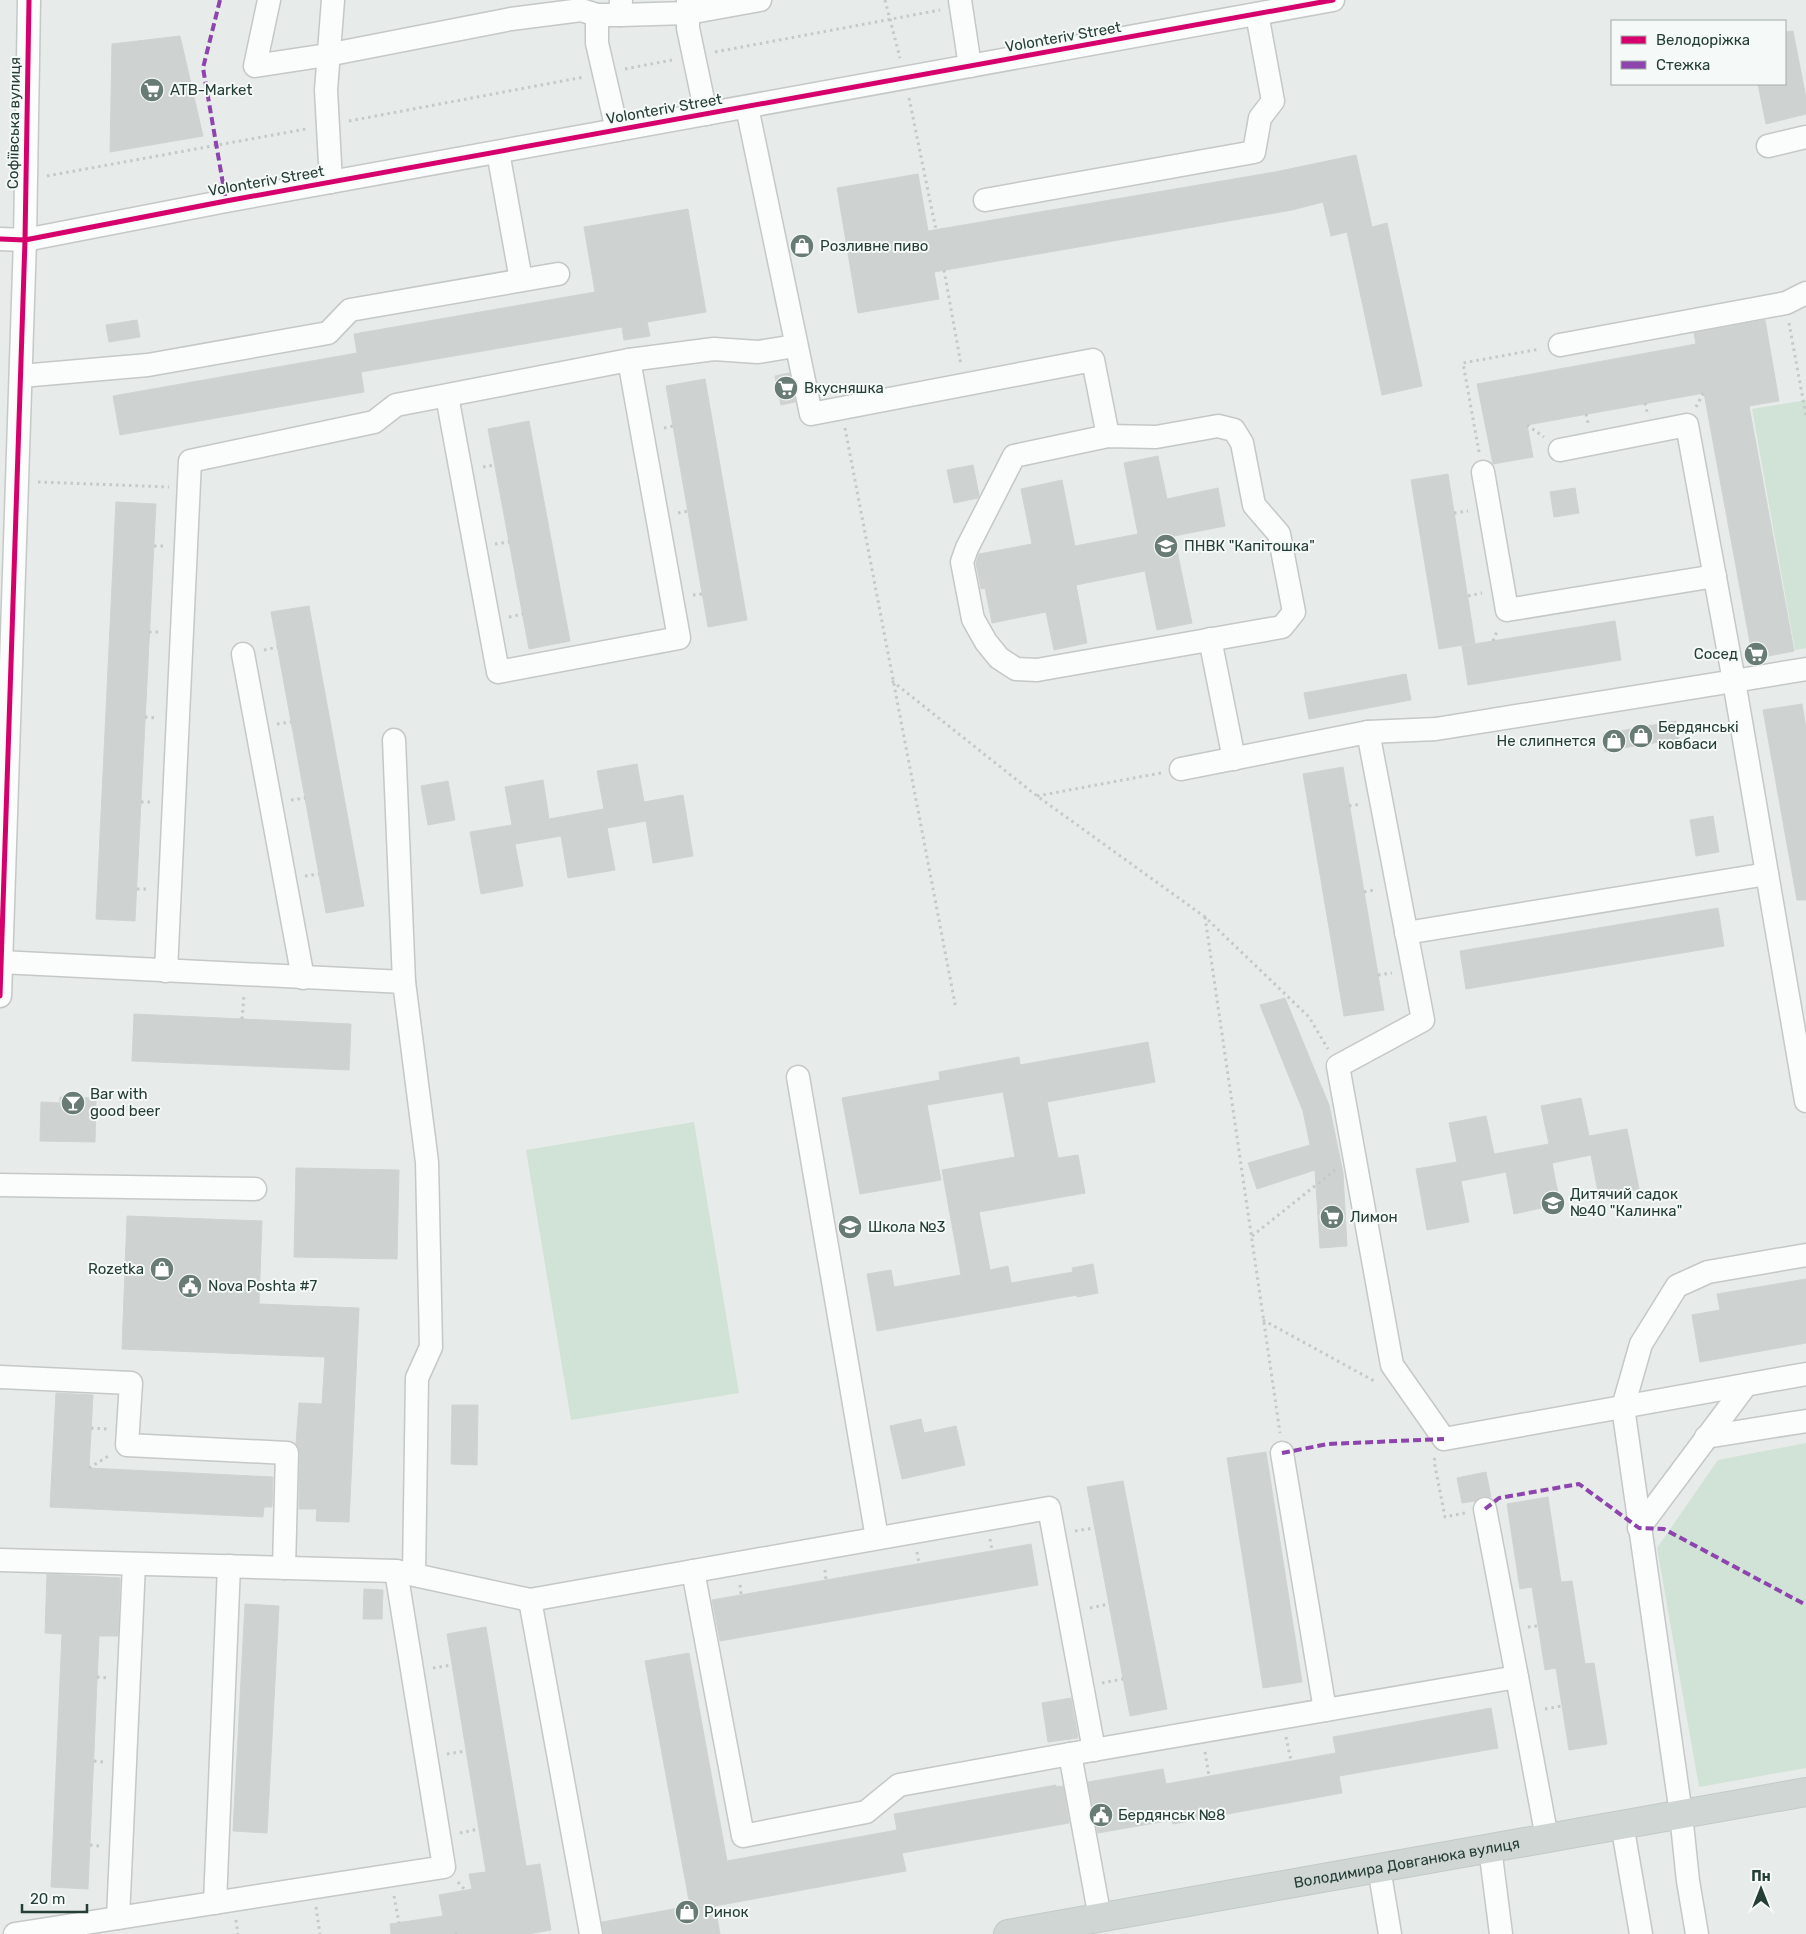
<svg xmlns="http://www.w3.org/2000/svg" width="1806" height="1934" font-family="Rubik,sans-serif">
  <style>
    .green { fill: #d1e3d6 }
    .building { fill: #ced2d0; stroke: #cfd4d2 }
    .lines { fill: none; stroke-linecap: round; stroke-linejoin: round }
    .minor-casing { stroke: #c4c8c6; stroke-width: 25 }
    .major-casing { stroke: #c2cac7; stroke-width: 30 }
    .path { stroke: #c2cbc7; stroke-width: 3; stroke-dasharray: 2.5 4; stroke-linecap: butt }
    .minor { stroke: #fbfcfc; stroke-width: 22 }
    .major { stroke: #cfd6d4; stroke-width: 28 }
    .quiet { stroke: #8e44ad; stroke-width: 4; stroke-dasharray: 8 4; stroke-linecap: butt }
    .cycleway-casing { stroke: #f5f9f7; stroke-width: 8 }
    .cycleway { stroke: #d6006c; stroke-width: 5 }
    .labels { text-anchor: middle; stroke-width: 4; stroke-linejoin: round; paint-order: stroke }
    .street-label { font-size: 15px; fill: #253e37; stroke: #f5f9f7 }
    .poi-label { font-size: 15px; fill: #253e37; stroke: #f5f9f7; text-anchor: start }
  </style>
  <rect width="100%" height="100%" fill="#e7ebe9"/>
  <g class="green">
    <path d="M 1806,400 L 1806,648 L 1795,650 L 1752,409 Z"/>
    <path d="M 694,1122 L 739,1393 L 571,1420 L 526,1150 Z"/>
    <path d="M 1806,1443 L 1806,1768 L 1699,1787 L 1657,1548 L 1718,1460 Z"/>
  </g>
  <g class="building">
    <path d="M 1793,31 L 1806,98 L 1806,114 L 1766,124 L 1758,84 L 1785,84 L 1785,32 Z"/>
    <path d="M 180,36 L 203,136 L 110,152 L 112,44 Z"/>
    <path d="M 1356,155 L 1372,227 L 1387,223 L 1422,386 L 1382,395 L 1347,232 L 1331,236 L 1323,202 L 1292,210 L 934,272 L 939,299 L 858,313 L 837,188 L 918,174 L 928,231 L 1275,172 Z"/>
    <path d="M 688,209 L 706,312 L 647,322 L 650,336 L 624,340 L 622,327 L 361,372 L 364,392 L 120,435 L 113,396 L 357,353 L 354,334 L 595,292 L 584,227 Z"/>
    <path d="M 137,320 L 140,337 L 109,342 L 106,325 Z"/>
    <path d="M 1765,320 L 1779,401 L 1749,406 L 1794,651 L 1753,659 L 1704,393 L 1527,425 L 1533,457 L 1493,464 L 1477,384 L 1696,344 L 1694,333 Z"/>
    <path d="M 789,373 L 795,402 L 781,405 L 775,376 Z"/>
    <path d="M 705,379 L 747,620 L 708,627 L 666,386 Z"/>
    <path d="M 529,421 L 570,641 L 529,649 L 488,429 Z"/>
    <path d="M 1158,456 L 1167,499 L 1218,488 L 1225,526 L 1174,536 L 1192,623 L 1157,630 L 1145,571 L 1076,585 L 1087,643 L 1054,650 L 1046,612 L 992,623 L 985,588 L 981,589 L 976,563 L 979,554 L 1032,544 L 1021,489 L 1062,480 L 1075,546 L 1138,534 L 1124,463 Z"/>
    <path d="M 973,465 L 979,495 L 978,498 L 954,503 L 947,470 Z"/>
    <path d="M 1448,474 L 1475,643 L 1439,649 L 1411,480 Z"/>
    <path d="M 1575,488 L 1579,513 L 1554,517 L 1550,492 Z"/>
    <path d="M 116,502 L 156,504 L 135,921 L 96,919 Z"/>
    <path d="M 309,606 L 364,906 L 326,913 L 271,612 Z"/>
    <path d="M 1615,621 L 1621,660 L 1468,685 L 1462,646 Z"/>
    <path d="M 1406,674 L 1411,700 L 1309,719 L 1304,693 Z"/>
    <path d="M 1802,704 L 1806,728 L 1806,900 L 1797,900 L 1763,710 Z"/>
    <path d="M 1676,721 L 1680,746 L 1661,749 L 1659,742 L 1605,751 L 1603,734 Z"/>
    <path d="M 637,764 L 644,802 L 683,795 L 693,856 L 653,863 L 646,821 L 607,828 L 615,870 L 568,878 L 561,836 L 515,844 L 523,886 L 481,894 L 470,832 L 512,825 L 505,787 L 543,780 L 549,819 L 604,809 L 597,771 Z"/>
    <path d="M 1343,767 L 1384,1010 L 1344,1016 L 1303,774 Z"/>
    <path d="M 448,781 L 455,820 L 428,825 L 421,786 Z"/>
    <path d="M 1713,816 L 1719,852 L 1696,856 L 1690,820 Z"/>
    <path d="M 1718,908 L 1724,946 L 1466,989 L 1460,951 Z"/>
    <path d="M 1285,998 L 1329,1105 L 1343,1173 L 1347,1246 L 1320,1248 L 1315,1170 L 1257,1189 L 1248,1163 L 1310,1145 L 1303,1111 L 1260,1005 Z"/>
    <path d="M 134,1014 L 351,1024 L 349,1070 L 132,1061 Z"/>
    <path d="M 1148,1042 L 1155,1082 L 1047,1102 L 1058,1158 L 1078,1155 L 1085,1193 L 979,1212 L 990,1270 L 1008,1266 L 1011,1283 L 1073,1272 L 1072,1268 L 1093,1264 L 1098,1293 L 1077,1297 L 1077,1295 L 877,1331 L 867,1274 L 891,1270 L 894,1287 L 961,1275 L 942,1170 L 1015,1157 L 1003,1092 L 927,1105 L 941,1180 L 860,1194 L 842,1098 L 940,1080 L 939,1072 L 1019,1057 L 1020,1065 Z"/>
    <path d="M 60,1097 L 96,1098 L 95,1142 L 40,1141 L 41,1102 L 60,1103 Z"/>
    <path d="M 1581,1098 L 1589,1136 L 1627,1129 L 1639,1189 L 1599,1197 L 1591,1155 L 1552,1163 L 1560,1204 L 1514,1214 L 1506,1172 L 1461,1181 L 1469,1222 L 1427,1230 L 1416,1169 L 1457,1162 L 1449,1123 L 1486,1116 L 1494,1154 L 1549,1144 L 1541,1106 Z"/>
    <path d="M 296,1168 L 399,1170 L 397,1259 L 294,1257 Z"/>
    <path d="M 127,1216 L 262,1221 L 259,1304 L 359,1308 L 349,1522 L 316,1521 L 317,1509 L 299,1509 L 300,1453 L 296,1444 L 299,1403 L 322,1404 L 325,1357 L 122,1349 Z"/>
    <path d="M 1806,1279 L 1806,1343 L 1700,1362 L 1692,1315 L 1720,1310 L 1717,1294 Z"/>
    <path d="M 56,1393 L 93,1395 L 89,1468 L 273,1477 L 272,1507 L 264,1507 L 263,1517 L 50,1507 Z"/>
    <path d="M 452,1405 L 478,1405 L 477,1465 L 451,1464 Z"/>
    <path d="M 921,1419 L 924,1433 L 956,1426 L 965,1465 L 902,1479 L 890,1426 Z"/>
    <path d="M 1266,1452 L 1302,1682 L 1263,1688 L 1227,1458 Z"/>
    <path d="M 1486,1472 L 1491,1497 L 1482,1496 L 1475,1501 L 1462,1503 L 1457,1478 Z"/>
    <path d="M 1123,1481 L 1167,1709 L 1130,1716 L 1087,1487 Z"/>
    <path d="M 1548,1497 L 1561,1582 L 1572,1581 L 1585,1664 L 1594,1663 L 1607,1744 L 1569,1750 L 1556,1668 L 1545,1670 L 1532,1587 L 1520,1589 L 1507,1504 Z"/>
    <path d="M 1031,1544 L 1038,1585 L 720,1641 L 712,1600 Z"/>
    <path d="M 47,1574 L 120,1578 L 118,1636 L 99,1636 L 88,1889 L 51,1887 L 62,1634 L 45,1633 Z"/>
    <path d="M 364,1589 L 383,1590 L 382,1619 L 363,1619 Z"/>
    <path d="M 245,1604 L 279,1606 L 267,1833 L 233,1831 Z"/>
    <path d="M 486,1627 L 526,1866 L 540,1864 L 551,1930 L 528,1934 L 391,1934 L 390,1924 L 443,1916 L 439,1895 L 472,1889 L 469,1874 L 486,1872 L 447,1634 Z"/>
    <path d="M 689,1653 L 727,1861 L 897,1830 L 894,1814 L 1056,1785 L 1056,1787 L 1063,1786 L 1069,1823 L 902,1853 L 906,1871 L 715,1906 L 720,1934 L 604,1934 L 602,1922 L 690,1906 L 645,1661 Z"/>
    <path d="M 1071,1698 L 1078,1738 L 1048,1742 L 1042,1703 Z"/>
    <path d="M 1491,1708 L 1498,1748 L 1339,1776 L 1342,1793 L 1173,1824 L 1172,1820 L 1098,1833 L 1088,1782 L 1163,1769 L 1166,1784 L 1336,1753 L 1333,1737 Z"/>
  </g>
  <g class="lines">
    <g class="minor-casing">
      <g id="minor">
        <path d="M 269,0 L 255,66 L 327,55 L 511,19 L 581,10 L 597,15 L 620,15 L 621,0"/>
        <path d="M 688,0 L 688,28 L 706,114"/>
        <path d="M 960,0 L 970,66"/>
        <path d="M 597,15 L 597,43 L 617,130"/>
        <path d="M 620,15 L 688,13 L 760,0"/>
        <path d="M 747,107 L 811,414 L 1093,360 L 1108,436"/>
        <path d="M 1768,146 L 1806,137"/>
        <path d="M 498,152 L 521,280"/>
        <path d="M 331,182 L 326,90 L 333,0"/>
        <path d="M 985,200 L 1254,152 L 1260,118 L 1273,101 L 1257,14"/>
        <path d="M 0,239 L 25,240 L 226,201 L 1333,0"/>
        <path d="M 1560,345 L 1786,303 L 1806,293"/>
        <path d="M 21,376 L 148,365 L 328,333 L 350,310 L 558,274"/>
        <path d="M 447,396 L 498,672 L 679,638 L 629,360"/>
        <path d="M 1218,426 L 1234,430 L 1242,443 L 1254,505 L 1279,534 L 1294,612 L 1282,627 L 1037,670 L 1016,669 L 999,658 L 986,642 L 973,619 L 962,562 L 967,548 L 1014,456 L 1108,436 L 1156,437 Z"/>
        <path d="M 1560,450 L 1687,425 L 1734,681 L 1436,729 L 1368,732 L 1423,1020 L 1338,1066 L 1392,1365 L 1444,1439 L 1806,1374"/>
        <path d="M 1483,472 L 1507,610 L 1715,576"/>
        <path d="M 1210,639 L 1234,759"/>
        <path d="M 243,654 L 303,978"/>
        <path d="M 1806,669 L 1734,681 L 1806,1101"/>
        <path d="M 394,740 L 404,982 L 427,1162 L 431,1347 L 417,1378 L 414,1574"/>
        <path d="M 1181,769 L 1368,732"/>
        <path d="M 1406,933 L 1767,874"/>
        <path d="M 0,962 L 404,982"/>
        <path d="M 166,971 L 190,461 L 374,422 L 396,405 L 629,360 L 714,349 L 758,352 L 795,346"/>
        <path d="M 0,996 L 25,240 L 29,0"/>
        <path d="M 798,1077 L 877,1538"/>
        <path d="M 0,1185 L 255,1189"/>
        <path d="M 0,1377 L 131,1383 L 127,1445 L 287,1453 L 284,1568"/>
        <path d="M 1706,1437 L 1806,1421"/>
        <path d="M 1282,1453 L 1325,1710"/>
        <path d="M 1639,1528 L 1746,1385"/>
        <path d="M 0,1560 L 396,1571 L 530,1600 L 1049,1508 L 1094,1750"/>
        <path d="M 693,1571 L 743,1836 L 866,1812 L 899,1785 L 1070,1754"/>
        <path d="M 530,1600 L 591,1934"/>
        <path d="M 1517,1677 L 1547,1838"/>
        <path d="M 1622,1824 L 1641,1934"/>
        <path d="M 1490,1848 L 1501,1934"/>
        <path d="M 1379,1868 L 1390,1934"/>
        <path d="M 215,1903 L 229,1566"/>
        <path d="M 118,1918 L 134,1564"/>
        <path d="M 1100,1918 L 1070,1754 L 1517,1677 L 1485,1509"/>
        <path d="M 15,1934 L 444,1867 L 396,1571"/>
        <path d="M 1697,1934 L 1688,1881 L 1681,1814 L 1623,1407 L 1641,1344 L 1677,1286 L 1708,1272 L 1806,1255"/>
      </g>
    </g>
    <g class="major-casing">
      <g id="major">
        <path id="s1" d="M 1008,1934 L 1806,1792"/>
      </g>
    </g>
    <g class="path">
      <path d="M 885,0 L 900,58"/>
      <path d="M 715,52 L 940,10"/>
      <path d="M 625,69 L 672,60"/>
      <path d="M 909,98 L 936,230"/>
      <path d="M 349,121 L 584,77"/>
      <path d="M 47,176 L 306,129"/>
      <path d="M 944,270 L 961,365"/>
      <path d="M 1789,323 L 1806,416"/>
      <path d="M 1645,403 L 1647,412"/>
      <path d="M 1696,407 L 1704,392"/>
      <path d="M 1586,414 L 1588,423"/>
      <path d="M 1527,425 L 1544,437"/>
      <path d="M 664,428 L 673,426"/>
      <path d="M 845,428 L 956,1009"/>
      <path d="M 1479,452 L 1463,363 L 1540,349"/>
      <path d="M 483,467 L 495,465"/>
      <path d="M 38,482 L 169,487"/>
      <path d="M 678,513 L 688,511"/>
      <path d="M 1454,513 L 1468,511"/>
      <path d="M 495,544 L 509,542"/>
      <path d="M 154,546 L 165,546"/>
      <path d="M 693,595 L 702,594"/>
      <path d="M 1468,596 L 1482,593"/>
      <path d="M 509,617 L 523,614"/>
      <path d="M 149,632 L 161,632"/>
      <path d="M 1493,641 L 1498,629"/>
      <path d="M 264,650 L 278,647"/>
      <path d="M 892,681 L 1037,796 L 1205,917 L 1309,1017 L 1328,1049"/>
      <path d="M 145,717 L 157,718"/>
      <path d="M 277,724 L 291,722"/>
      <path d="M 1037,796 L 1161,773"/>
      <path d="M 291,800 L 305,798"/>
      <path d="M 141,802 L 153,802"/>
      <path d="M 1349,806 L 1361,804"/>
      <path d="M 305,876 L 319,874"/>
      <path d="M 137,889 L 149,889"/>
      <path d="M 1364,892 L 1375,890"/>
      <path d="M 1205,917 L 1280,1433"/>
      <path d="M 1378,975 L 1392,973"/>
      <path d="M 242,1019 L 244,995"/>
      <path d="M 1252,1236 L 1335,1170"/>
      <path d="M 1263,1320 L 1376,1382"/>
      <path d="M 91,1428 L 108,1429"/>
      <path d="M 1435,1458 L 1434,1461 L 1445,1517 L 1465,1513"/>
      <path d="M 89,1468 L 110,1455"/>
      <path d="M 1075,1531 L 1094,1528"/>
      <path d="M 990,1539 L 992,1550"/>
      <path d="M 917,1552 L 919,1563"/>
      <path d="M 825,1570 L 826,1580"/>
      <path d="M 740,1585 L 741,1595"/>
      <path d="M 1090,1608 L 1109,1604"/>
      <path d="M 1528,1627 L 1538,1626"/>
      <path d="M 433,1668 L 452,1665"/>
      <path d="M 97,1677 L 109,1678"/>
      <path d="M 1102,1683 L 1123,1679"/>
      <path d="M 1545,1709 L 1562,1706"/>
      <path d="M 1286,1737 L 1291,1761"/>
      <path d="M 1205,1752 L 1209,1776"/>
      <path d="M 447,1754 L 466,1751"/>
      <path d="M 94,1761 L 103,1762"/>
      <path d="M 460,1833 L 479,1829"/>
      <path d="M 90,1845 L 99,1846"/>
      <path d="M 458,1882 L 465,1890"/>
      <path d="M 394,1896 L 399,1923"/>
      <path d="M 316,1907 L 320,1934"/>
      <path d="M 236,1920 L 238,1934"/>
      <path d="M 456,1932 L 456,1934"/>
    </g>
    <use href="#minor" class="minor"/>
    <use href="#major" class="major"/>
    <g class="quiet">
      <path d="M 220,0 L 203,68 L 226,201"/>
      <path d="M 1282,1453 L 1328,1444 L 1444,1439"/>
      <path d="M 1485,1509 L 1499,1498 L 1579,1484 L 1639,1528 L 1664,1529 L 1806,1605"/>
    </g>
    <g class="cycleway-casing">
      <g id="cycleway">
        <path d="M 0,239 L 25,240 L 226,201 L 1333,0"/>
        <path d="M 0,996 L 25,240 L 29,0"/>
      </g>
    </g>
    <use href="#cycleway" class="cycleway"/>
  </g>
  <defs>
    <g id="supermarket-disc" transform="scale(1.25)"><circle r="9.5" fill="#697b75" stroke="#f5f9f7"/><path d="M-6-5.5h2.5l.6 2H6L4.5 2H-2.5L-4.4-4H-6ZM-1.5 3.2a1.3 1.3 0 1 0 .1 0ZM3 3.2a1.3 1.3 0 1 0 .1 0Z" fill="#fff"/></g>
    <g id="shop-disc" transform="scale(1.25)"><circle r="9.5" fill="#697b75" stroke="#f5f9f7"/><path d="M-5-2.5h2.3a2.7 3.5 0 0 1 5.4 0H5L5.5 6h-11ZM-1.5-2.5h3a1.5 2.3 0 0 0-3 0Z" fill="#fff"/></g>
    <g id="school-disc" transform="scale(1.25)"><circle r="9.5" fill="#697b75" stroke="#f5f9f7"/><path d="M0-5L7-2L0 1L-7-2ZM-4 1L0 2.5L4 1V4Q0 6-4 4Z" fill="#fff"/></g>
    <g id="bar-disc" transform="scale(1.25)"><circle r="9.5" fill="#697b75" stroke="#f5f9f7"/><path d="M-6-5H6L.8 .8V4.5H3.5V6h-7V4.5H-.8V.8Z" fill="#fff"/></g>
    <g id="civic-disc" transform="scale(1.25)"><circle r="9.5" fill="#697b75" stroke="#f5f9f7"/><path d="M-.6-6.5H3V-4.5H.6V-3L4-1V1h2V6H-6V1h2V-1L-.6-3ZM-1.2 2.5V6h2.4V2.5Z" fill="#fff"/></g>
  </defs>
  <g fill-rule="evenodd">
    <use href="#supermarket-disc" x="152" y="90"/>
    <use href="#shop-disc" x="802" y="246"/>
    <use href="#supermarket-disc" x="786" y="388"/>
    <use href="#school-disc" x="1166" y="546"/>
    <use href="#supermarket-disc" x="1756" y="654"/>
    <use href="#shop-disc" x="1641" y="736"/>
    <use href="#shop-disc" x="1614" y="741"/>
    <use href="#bar-disc" x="73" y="1103"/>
    <use href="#school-disc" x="1553" y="1203"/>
    <use href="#supermarket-disc" x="1332" y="1217"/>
    <use href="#school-disc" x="850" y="1227"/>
    <use href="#shop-disc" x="162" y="1269"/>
    <use href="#civic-disc" x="190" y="1286"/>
    <use href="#civic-disc" x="1101" y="1815"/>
    <use href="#shop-disc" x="687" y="1912"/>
  </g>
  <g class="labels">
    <g class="street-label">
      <text transform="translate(1063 37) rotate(-10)" y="5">Volonteriv Street</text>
      <text transform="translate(664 109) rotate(-10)" y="5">Volonteriv Street</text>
      <text transform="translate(14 123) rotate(-89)" y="5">Софіївська вулиця</text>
      <text transform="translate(266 181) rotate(-10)" y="5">Volonteriv Street</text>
      <text dy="5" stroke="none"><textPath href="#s1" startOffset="405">Володимира Довганюка вулиця</textPath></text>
    </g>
    <g class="poi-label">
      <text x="170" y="95">ATB-Market</text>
      <text x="820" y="251">Розливне пиво</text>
      <text x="804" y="393">Вкусняшка</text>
      <text x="1184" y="551">ПНВК "Капітошка"</text>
      <text x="1738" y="659" text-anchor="end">Сосед</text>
      <text x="1658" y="732">Бердянські<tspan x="1658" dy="17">ковбаси</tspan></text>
      <text x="1596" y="746" text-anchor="end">Не слипнется</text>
      <text x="90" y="1099">Bar with<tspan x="90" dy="17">good beer</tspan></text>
      <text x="1570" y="1199">Дитячий садок<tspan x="1570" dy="17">№40 "Калинка"</tspan></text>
      <text x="1350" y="1222">Лимон</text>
      <text x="868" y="1232">Школа №3</text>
      <text x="144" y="1274" text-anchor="end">Rozetka</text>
      <text x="208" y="1291">Nova Poshta #7</text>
      <text x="1118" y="1820">Бердянськ №8</text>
      <text x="704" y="1917">Ринок</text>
    </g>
  </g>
  <rect x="1611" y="20" width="175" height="65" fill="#f5f9f7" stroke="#a2aeaa"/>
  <rect x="1621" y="36" width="25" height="8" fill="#d6006c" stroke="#a2aeaa"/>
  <text x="1656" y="45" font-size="15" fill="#253e37">Велодоріжка</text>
  <rect x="1621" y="61" width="25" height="8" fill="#8e44ad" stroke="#a2aeaa"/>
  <text x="1656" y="70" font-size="15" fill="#253e37">Стежка</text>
  <g transform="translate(1761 1889)" stroke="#f5f9f7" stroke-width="4" paint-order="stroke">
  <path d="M0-4L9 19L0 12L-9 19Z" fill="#253e37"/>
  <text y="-8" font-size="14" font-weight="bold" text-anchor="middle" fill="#253e37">Пн</text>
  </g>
  <path d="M22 1904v8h65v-8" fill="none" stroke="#253e37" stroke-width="2.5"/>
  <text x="30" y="1904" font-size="15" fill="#253e37" stroke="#f5f9f7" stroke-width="4" paint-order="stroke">20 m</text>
</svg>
